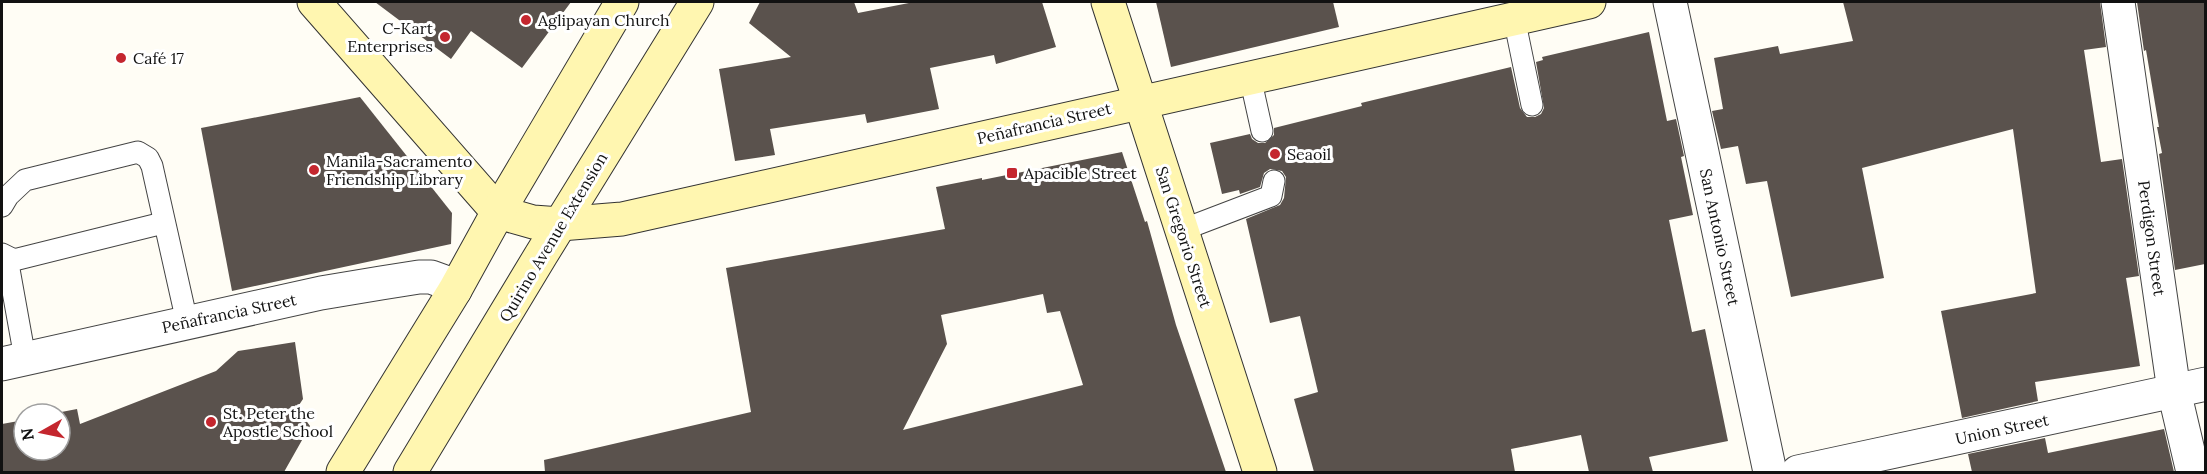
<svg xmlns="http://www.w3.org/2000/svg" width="2207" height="474" font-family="Lora,serif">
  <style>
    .building { fill: #5a524d; fill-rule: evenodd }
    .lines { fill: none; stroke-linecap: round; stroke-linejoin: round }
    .lane-casing { stroke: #444; stroke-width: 23 }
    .street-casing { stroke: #444; stroke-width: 35 }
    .secondary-casing { stroke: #333; stroke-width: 35 }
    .lane { stroke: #fff; stroke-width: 21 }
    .street { stroke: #fff; stroke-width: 33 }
    .secondary { stroke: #fff6b0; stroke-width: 33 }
    .poi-dot { fill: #c4262e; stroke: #fff; stroke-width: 2 }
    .labels { text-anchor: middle; stroke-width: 6; stroke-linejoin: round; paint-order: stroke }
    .poi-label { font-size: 16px; fill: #111; stroke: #fff; text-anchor: start }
    .street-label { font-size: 16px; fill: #111; stroke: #fff }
  </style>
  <rect width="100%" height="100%" fill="#fffdf5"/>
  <g class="building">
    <path d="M 375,2 L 571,2 L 522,68 L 471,31 L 451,59 Z"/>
    <path d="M 760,2 L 854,2 L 858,13 L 914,2 L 1042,2 L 1056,47 L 996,64 L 994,55 L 930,68 L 939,109 L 867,123 L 865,114 L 770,129 L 775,155 L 735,161 L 719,69 L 791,57 L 749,23 Z"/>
    <path d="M 1156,2 L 1333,2 L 1339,27 L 1171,67 Z"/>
    <path d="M 1843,2 L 2100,2 L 2106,47 L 2084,50 L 2101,162 L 2122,159 L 2139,276 L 2126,278 L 2140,366 L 2035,382 L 2038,401 L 1962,418 L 1941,311 L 2036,293 L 2013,129 L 1862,168 L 1884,278 L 1791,297 L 1767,181 L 1746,184 L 1738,146 L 1721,149 L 1712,111 L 1723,109 L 1714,58 L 1778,46 L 1780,54 L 1853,41 Z"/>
    <path d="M 2137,2 L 2205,2 L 2205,264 L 2175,270 L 2159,154 L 2162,153 L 2157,127 L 2159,127 L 2146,50 L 2144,51 Z"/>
    <path d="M 1649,32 L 1667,121 L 1676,119 L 1684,156 L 1681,157 L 1693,215 L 1669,220 L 1692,332 L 1705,329 L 1728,441 L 1649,457 L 1653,472 L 1589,472 L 1581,435 L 1511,449 L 1515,472 L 1314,472 L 1294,399 L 1318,392 L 1300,316 L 1270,323 L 1246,219 L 1280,205 L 1284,198 L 1286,177 L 1282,171 L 1270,169 L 1264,173 L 1260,187 L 1240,194 L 1239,190 L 1222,194 L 1210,143 L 1250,134 L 1252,139 L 1258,143 L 1265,143 L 1274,135 L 1274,128 L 1362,106 L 1361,103 L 1511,67 L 1520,108 L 1527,117 L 1535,117 L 1541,114 L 1544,108 L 1536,62 L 1543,60 L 1542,57 Z"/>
    <path d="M 360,97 L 452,213 L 451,244 L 232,291 L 201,128 Z"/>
    <path d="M 1122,152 L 1145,222 L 1147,221 L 1176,325 L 1226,472 L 545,472 L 544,460 L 751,412 L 726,268 L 945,229 L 936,187 L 982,178 L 982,180 ZM 1043,294 L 1047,313 L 1060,311 L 1083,385 L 903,430 L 947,344 L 941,315 Z"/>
    <path d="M 295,342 L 303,399 L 297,408 L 310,426 L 284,472 L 2,472 L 2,424 L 24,420 L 24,450 L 60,450 L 60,414 L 51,414 L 77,409 L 80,424 L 216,371 L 238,351 Z"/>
    <path d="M 2164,429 L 2174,472 L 1972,472 L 1968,454 L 2045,438 L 2048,453 Z"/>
  </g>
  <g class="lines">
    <g class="lane-casing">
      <g id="lane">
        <path d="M 1514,18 L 1532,105"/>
        <path d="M 1250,77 L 1262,131"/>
        <path d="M 2,206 L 8,196 L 25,180 L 138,152 L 148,158 L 152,166 L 187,322"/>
        <path d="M 1182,230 L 1271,196 L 1274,181"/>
        <path d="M 2,254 L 14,260 L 163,223"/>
        <path d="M 7,258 L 25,358"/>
      </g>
    </g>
    <g class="street-casing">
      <g id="street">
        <path d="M 1670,2 L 1770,472"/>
        <path d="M 2118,2 L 2174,391 L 2193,472"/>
        <path d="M 2,364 L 321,293 L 381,283 L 419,277 L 431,277 L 442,281 L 455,290"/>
        <path d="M 1798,472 L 2206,384"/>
      </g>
    </g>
    <g class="secondary-casing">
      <g id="secondary">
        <path d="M 314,2 L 498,212"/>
        <path d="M 1108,2 L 1260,472"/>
        <path d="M 498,212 L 533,222 L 560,224 L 622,219 L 1589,2"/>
        <path d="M 343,472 L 455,290 L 498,212 L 622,2"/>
        <path d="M 410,472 L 541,255 L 697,2"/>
      </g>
    </g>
    <use href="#lane" class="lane"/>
    <use href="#street" class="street"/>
    <use href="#secondary" class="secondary"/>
  </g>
  <g class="poi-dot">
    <circle cx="526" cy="20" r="6"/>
    <circle cx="445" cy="37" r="6"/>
    <circle cx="121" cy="58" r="6"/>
    <circle cx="1275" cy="154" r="6"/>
    <circle cx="314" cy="170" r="6"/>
    <rect x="1006" y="167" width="12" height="12" rx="3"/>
    <circle cx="211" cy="422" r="6"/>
  </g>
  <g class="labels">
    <g class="poi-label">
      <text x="538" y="26">Aglipayan Church</text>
      <text x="433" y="34" text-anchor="end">C-Kart<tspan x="433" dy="18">Enterprises</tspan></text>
      <text x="133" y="64">Café 17</text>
      <text x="1287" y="160">Seaoil</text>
      <text x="326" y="167">Manila-Sacramento<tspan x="326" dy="18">Friendship Library</tspan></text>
      <text x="1024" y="179">Apacible Street</text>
      <text x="223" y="419">St. Peter the<tspan x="223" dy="18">Apostle School</tspan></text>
    </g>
    <g class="street-label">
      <text transform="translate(1044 123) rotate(-13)" y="6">Peñafrancia Street</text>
      <text transform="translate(553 237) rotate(-59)" y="6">Quirino Avenue Extension</text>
      <text transform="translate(1184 237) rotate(72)" y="6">San Gregorio Street</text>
      <text transform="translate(1720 237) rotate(78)" y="6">San Antonio Street</text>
      <text transform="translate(2152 238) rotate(82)" y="6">Perdigon Street</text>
      <text transform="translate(229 313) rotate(-12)" y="6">Peñafrancia Street</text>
      <text transform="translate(2002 429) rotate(-12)" y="6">Union Street</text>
    </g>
  </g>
  <rect width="2207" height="474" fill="none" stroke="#111111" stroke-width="6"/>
  <g transform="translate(42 432) rotate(261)"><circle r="28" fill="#ffffff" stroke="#a0a0a0" stroke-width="1.5"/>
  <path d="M0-4.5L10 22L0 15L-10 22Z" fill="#c4262e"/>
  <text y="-9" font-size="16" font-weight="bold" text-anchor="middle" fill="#111111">N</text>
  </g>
</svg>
